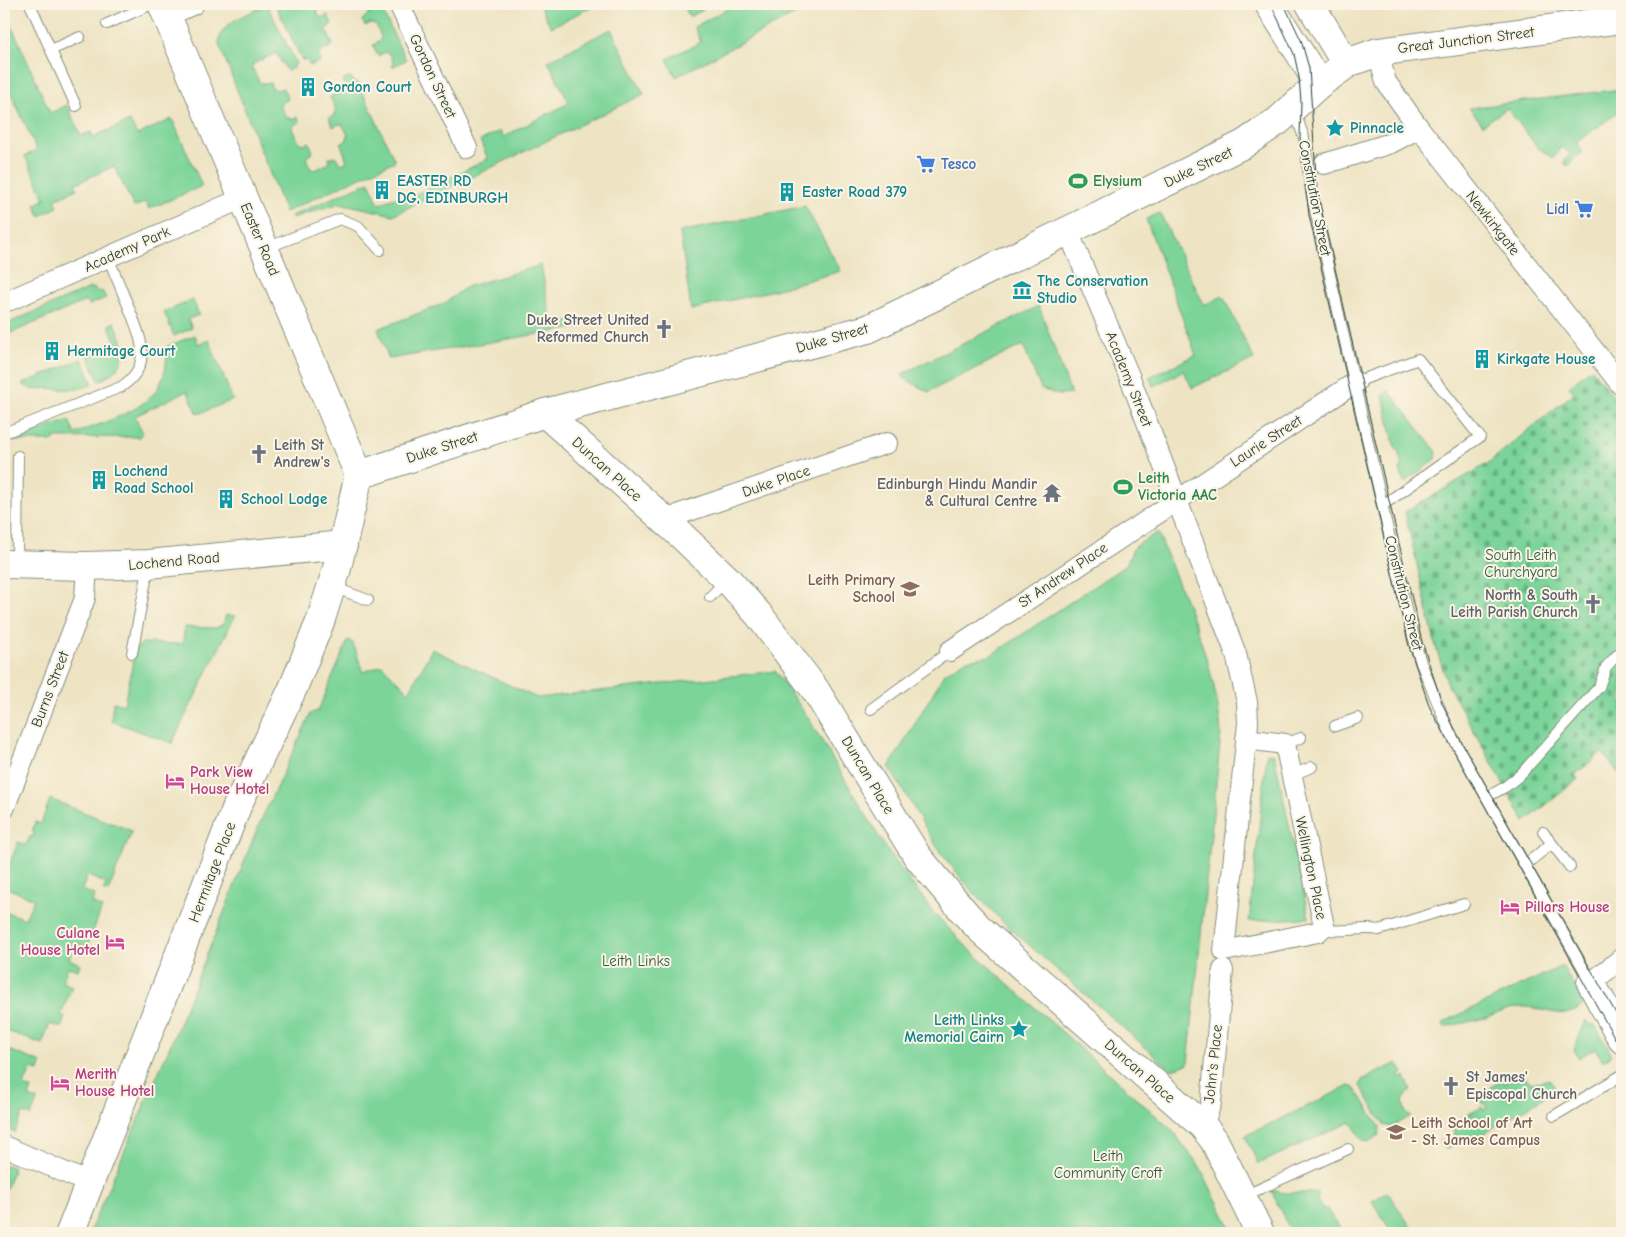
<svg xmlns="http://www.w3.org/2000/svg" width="1626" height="1237" font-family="'Comic Neue',sans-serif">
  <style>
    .green { fill: #7bd49a; stroke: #4d8867 }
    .cemetery { fill: url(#cemetery-stones); stroke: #4d8867 }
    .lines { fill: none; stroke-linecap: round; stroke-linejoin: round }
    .lane-casing { stroke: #86907c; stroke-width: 12 }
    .street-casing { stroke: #86907c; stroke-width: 22 }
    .secondary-casing { stroke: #86907c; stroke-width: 30 }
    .primary-casing { stroke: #86907c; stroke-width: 30 }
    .lane { stroke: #fff; stroke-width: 10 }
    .street { stroke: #fff; stroke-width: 20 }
    .secondary { stroke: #fff; stroke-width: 28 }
    .primary { stroke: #fff; stroke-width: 28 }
    .tram { stroke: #1f3d34; stroke-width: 1 }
    .labels { text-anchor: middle; stroke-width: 4; stroke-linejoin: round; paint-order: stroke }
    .street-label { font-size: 15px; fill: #1f3d34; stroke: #fcf5e5 }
    .culture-label { font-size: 15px; font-weight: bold; fill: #0d838f; stroke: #fcf5e5; text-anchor: start }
    .shop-label { font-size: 15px; font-weight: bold; fill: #366cbe; stroke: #fcf5e5; text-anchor: start }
    .leisure-label { font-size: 15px; font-weight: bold; fill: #27864d; stroke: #fcf5e5; text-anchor: start }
    .worship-label { font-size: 15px; font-weight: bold; fill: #5b616d; stroke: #fcf5e5; text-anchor: end }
    .park-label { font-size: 15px; fill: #315b48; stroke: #fcf5e5 }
    .education-label { font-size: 15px; font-weight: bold; fill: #785e54; stroke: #fcf5e5; text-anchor: end }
    .hotel-label { font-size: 15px; font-weight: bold; fill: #b23c85; stroke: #fcf5e5; text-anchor: start }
  </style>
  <defs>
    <pattern id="cemetery-stones" width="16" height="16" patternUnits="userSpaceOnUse" patternTransform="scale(1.25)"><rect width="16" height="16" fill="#7bd49a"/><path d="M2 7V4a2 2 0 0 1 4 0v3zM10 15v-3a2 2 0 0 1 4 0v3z" fill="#64ad7e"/></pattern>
  </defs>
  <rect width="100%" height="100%" fill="#fcf5e5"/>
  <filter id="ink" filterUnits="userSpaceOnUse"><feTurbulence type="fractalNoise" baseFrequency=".02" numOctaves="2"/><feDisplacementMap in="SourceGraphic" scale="10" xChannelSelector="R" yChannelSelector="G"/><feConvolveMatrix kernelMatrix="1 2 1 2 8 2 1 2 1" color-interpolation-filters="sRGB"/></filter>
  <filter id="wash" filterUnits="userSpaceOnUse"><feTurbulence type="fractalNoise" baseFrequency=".0096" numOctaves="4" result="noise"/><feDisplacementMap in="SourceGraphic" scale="20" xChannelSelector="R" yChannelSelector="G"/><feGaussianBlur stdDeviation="1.12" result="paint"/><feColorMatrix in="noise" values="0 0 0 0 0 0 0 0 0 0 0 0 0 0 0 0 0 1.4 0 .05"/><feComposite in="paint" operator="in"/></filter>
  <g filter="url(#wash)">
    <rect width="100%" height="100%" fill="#eee4c4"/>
    <g class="green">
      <path d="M 275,4 L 315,4 L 319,16 L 322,18 L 328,15 L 332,24 L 326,30 L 333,45 L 318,54 L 321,61 L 310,66 L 307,60 L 302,60 Z"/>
      <path d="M 365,4 L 379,4 L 406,60 L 392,67 L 393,62 L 390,54 L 385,52 L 378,56 L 373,45 L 380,41 L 381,37 L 376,25 L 371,23 L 365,26 L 362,20 L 370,13 Z"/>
      <path d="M 539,4 L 598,4 L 551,27 Z"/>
      <path d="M 682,4 L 701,4 L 703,10 L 689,17 Z"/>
      <path d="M 736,4 L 814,4 L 676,77 L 667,59 L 701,42 L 694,27 Z"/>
      <path d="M 267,5 L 296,63 L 293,68 L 287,71 L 276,53 L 253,64 L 252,67 L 259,82 L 265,84 L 270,83 L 272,88 L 277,90 L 283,88 L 288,99 L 280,105 L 286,117 L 292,119 L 297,117 L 300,122 L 294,125 L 292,129 L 299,142 L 304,144 L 309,142 L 313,152 L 306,158 L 311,169 L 315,170 L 329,163 L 329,158 L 335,156 L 341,164 L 347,161 L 341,144 L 346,141 L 348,135 L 343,125 L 339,124 L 333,127 L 329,118 L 334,115 L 336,110 L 330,97 L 343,91 L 345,86 L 342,81 L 351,77 L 354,82 L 359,84 L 395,161 L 285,212 L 219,44 C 219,21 249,14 267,5 Z"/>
      <path d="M 4,8 L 50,113 L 67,105 L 81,136 L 91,132 L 93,137 L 130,121 L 137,135 L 172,119 L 202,186 L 149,209 L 146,202 L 134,207 L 114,166 L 75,184 L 77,189 L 55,199 L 58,207 L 40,216 L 35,205 L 45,199 L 25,156 L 37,150 L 4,79 Z"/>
      <path d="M 611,29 L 644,94 L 393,215 L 340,203 L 292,218 L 291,216 L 369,182 L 379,204 L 394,198 L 404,200 L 488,159 L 480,141 L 500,131 L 503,137 L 569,103 L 548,61 Z"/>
      <path d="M 1622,89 L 1622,109 L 1576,143 L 1583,152 L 1574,158 L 1568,166 L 1564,163 L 1570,153 L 1561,147 L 1554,158 L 1538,148 L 1507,108 L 1483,125 L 1469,108 Z"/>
      <path d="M 805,206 L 841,271 L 774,290 L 691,310 L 680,232 Z"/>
      <path d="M 1160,213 L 1204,305 L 1223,296 L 1254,359 L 1192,388 L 1184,371 L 1153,386 L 1149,377 L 1196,355 L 1146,219 Z"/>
      <path d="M 541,265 L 552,325 L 578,320 L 581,327 L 389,359 L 378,329 L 445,303 L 466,287 Z"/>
      <path d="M 90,288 L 95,289 L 97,292 L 102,291 L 106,298 L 89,305 L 86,301 L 4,336 L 4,325 Z"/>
      <path d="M 193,300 L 199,315 L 188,319 L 192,328 L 174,336 L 164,312 Z"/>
      <path d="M 1039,306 L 1071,394 L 1058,395 L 1041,389 L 1023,345 L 928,392 L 904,378 L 902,374 Z"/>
      <path d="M 114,322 C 128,349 130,366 99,381 L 88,356 L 116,344 L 109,325 Z"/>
      <path d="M 195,335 L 198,344 L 209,340 L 233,400 L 198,414 L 187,391 L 135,416 L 143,433 L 139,437 L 54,438 L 54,441 L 10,441 L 69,420 L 75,434 C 119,415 172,407 166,347 Z"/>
      <path d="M 82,359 L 93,384 C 73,395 54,385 33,390 L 22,384 Z"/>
      <path d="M 1388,390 L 1437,452 L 1436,459 L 1404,483 L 1400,470 L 1402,466 L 1398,450 L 1395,448 L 1383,395 Z"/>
      <path d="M 1158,532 C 1183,598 1217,664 1221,734 L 1188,1064 L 1171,1070 L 1004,923 L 971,890 L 940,852 L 889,767 L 945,673 L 966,660 L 990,656 L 1126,565 L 1134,547 Z"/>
      <path d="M 226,615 L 235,616 L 172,743 L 111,721 L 113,702 L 124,705 L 136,648 L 143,643 L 183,644 L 184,627 L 216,628 L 223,624 Z"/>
      <path d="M 348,640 L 353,643 L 363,672 L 382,665 L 409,692 L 432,649 L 537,698 L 775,671 L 807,716 L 887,850 L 933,912 L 967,947 L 1172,1130 L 1200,1167 L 1233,1233 L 89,1233 L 176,1032 L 258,827 L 311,713 L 318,711 Z"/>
      <path d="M 1267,753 L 1274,754 L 1309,918 L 1249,921 Z"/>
      <path d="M 50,799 L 132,831 L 108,892 L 103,890 L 106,883 L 87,876 L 82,890 L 95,895 L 92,903 L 102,908 L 87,947 L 76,943 L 69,959 L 80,964 L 78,970 L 68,967 L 62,982 L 72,986 L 61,1015 L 65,1017 L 61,1028 L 50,1024 L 42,1044 L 4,1030 L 6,1019 L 4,1017 L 4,1002 L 8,990 L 4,988 L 4,943 L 6,938 L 4,937 L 4,911 L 25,919 L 34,899 L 4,887 L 4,879 L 18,842 L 26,845 L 30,837 L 33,836 L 34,833 L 32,831 L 35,822 L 41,824 Z"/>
      <path d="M 1562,966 L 1585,1004 C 1562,1026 1540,1002 1515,1008 C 1506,1009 1497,1014 1489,1017 C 1474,1021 1459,1024 1444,1027 L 1442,1023 Z"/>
      <path d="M 1586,1020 L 1588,1024 L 1595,1025 L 1612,1055 L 1603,1061 L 1595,1048 L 1579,1058 L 1574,1050 Z"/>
      <path d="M 4,1048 L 42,1063 L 39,1071 L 31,1069 L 24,1086 L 32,1089 L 29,1097 L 37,1100 L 31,1116 L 23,1113 L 15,1132 L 4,1128 Z"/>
      <path d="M 1397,1063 L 1403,1073 L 1400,1075 L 1401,1078 L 1405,1077 L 1411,1089 L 1403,1101 L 1405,1111 L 1411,1116 L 1392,1127 L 1384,1125 L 1360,1086 L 1362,1080 Z"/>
      <path d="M 1518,1072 L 1532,1083 L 1550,1079 L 1556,1090 L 1464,1145 L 1461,1140 L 1446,1150 L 1440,1140 L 1448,1143 L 1455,1139 L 1454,1123 L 1466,1116 L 1468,1118 L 1470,1117 L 1469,1114 L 1482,1107 L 1483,1110 L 1486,1109 L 1486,1103 L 1483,1104 L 1478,1094 L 1488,1089 L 1490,1092 L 1492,1091 L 1490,1087 L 1502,1081 L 1504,1084 L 1506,1083 L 1505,1079 Z"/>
      <path d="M 1349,1086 L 1355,1088 L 1380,1127 L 1379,1135 L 1369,1142 L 1363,1141 L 1351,1122 L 1258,1164 L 1245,1136 Z"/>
      <path d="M 4,1164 L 14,1168 L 6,1189 L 4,1188 Z"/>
      <path d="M 1271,1190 L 1284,1193 L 1318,1193 L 1317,1200 L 1322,1209 L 1327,1209 L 1343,1233 L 1291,1233 Z"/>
      <path d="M 1387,1192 L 1390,1196 L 1415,1233 L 1392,1233 L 1372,1201 Z"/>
    </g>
    <path class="cemetery" d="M 1591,368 L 1622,408 L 1622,778 L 1602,752 L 1575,775 L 1578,779 L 1525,822 L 1448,685 L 1436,648 L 1405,512 L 1487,464 L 1574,393 L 1569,386 Z"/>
  </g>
  <g filter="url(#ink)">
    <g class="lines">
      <g class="lane-casing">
        <g id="lane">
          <path d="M 30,4 L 76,106"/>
          <path d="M 107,24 L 152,4"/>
          <path d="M 51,50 L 80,37"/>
          <path d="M 1294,109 L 1304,138 L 1311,192 L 1408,618 L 1421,663 L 1450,733 L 1591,982"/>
          <path d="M 266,248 L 340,219 L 358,226 L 380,250"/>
          <path d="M 1356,382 L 1418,359 L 1480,437 L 1383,505"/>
          <path d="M 4,433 L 121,387 C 154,365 141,338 129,308 C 122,291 115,274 108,257"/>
          <path d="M 17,562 L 18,456"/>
          <path d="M 333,587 L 368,600"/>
          <path d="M 710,597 L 726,580"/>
          <path d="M 132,653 L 149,565"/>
          <path d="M 871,709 L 950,651"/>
          <path d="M 1335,726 L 1358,718"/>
          <path d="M 1285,744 L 1301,738"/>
          <path d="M 1292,775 L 1312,767"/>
          <path d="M 1487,797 L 1505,787 L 1520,775 L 1599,687 L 1606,667 L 1622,650"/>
          <path d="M 1543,832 L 1570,867"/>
          <path d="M 1525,865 L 1551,844"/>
          <path d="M 1322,929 C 1342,934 1360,926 1379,930 L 1464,904"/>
          <path d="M 1554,1116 L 1622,1075"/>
          <path d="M 1244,1196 L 1348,1149"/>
        </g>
      </g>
      <g class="street-casing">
        <g id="street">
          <path d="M 399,4 L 467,148"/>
          <path d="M 168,16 L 194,4"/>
          <path d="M 1378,52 L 1386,82 L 1419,128 L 1622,386"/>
          <path d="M 1324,164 L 1391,143 L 1419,128"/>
          <path d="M 1068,231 L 1130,378 L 1236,654 L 1247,702 L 1248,723 L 1224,951 L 1318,932 L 1324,926 L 1285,744 L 1246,739"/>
          <path d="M 10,300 L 243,198"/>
          <path d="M 667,522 L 680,514 L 887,443"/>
          <path d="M 950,651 L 1356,382"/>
          <path d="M 4,809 L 85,598 L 87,566"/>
          <path d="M 1591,983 L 1622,958"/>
          <path d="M 1203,1126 L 1211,1103 L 1223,970"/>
          <path d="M 4,1146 L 89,1183"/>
        </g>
      </g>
      <g class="secondary-casing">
        <g id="secondary">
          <path d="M 162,4 L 359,475"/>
          <path d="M 545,413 L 681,535 L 727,579 L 759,615 L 816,691 L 917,856 L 965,913 L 980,929 L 1203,1126 L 1214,1140 L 1260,1233"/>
          <path d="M 359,475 L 545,413 L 868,329 L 1244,144 L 1278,121 L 1319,84"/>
          <path d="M 4,564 L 87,566 L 149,564 L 343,545"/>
          <path d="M 70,1233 L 238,804 L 293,688 L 320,622 L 336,572 L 359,475"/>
        </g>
      </g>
      <g class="primary-casing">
        <g id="primary">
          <path d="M 1269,4 L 1319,84 L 1350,62 L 1378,52 L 1622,19"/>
          <path d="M 1310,4 L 1346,64"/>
          <path d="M 1591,983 L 1622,1039"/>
        </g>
      </g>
      <use href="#lane" class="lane"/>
      <use href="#street" class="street"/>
      <use href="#secondary" class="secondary"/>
      <use href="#primary" class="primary"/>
      <g class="tram">
        <path d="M 1271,4 L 1294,54 L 1299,77 L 1301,102 L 1300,137 L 1309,215 L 1409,646 L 1430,708 L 1622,1051"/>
        <path d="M 1284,4 L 1301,40 L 1309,68 L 1317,191 L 1422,642 L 1442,703 L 1463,745 L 1622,1024"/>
      </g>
    </g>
  </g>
  <defs>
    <g id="building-bare" transform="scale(1.5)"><path d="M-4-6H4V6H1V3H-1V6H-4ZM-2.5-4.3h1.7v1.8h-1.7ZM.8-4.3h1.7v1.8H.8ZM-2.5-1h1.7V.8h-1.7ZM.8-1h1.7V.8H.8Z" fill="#0f9aa8" stroke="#fcf5e5" stroke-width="2.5" paint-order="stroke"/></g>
    <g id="sight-bare" transform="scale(1.5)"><path d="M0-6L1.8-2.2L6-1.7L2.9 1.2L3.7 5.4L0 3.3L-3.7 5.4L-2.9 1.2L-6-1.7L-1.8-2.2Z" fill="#0f9aa8" stroke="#fcf5e5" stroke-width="2.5" paint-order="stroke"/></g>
    <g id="supermarket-bare" transform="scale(1.5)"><path d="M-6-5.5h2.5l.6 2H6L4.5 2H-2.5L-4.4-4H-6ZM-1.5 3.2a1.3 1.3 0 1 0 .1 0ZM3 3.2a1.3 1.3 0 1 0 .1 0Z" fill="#3f7fe0" stroke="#fcf5e5" stroke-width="2.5" paint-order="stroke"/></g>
    <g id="stadium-bare" transform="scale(1.5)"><path d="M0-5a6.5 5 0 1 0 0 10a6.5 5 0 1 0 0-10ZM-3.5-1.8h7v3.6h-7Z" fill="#2e9e5b" stroke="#fcf5e5" stroke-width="2.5" paint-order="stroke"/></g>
    <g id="museum-bare" transform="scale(1.5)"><path d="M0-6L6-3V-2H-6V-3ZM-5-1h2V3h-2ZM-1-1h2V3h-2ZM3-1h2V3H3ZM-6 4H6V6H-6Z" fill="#0f9aa8" stroke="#fcf5e5" stroke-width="2.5" paint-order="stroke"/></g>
    <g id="church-bare" transform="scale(1.5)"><path d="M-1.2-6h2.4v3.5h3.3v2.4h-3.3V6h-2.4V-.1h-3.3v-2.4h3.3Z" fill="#6b7280" stroke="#fcf5e5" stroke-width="2.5" paint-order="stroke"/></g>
    <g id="temple-bare" transform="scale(1.5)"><path d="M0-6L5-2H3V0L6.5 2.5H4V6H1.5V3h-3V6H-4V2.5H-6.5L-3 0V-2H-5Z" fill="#6b7280" stroke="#fcf5e5" stroke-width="2.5" paint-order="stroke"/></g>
    <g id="school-bare" transform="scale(1.5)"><path d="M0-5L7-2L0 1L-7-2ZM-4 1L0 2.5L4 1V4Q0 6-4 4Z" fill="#8d6e63" stroke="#fcf5e5" stroke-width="2.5" paint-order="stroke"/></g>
    <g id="hotel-bare" transform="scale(1.5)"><path d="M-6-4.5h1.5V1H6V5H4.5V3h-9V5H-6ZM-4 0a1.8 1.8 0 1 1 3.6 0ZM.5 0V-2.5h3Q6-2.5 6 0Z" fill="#d1479c" stroke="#fcf5e5" stroke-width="2.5" paint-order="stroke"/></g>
    <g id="university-bare" transform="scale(1.5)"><path d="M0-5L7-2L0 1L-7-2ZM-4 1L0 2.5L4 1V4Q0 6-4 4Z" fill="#8d6e63" stroke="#fcf5e5" stroke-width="2.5" paint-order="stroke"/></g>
  </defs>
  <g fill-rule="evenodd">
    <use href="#building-bare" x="308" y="87"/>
    <use href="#sight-bare" x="1335" y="128"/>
    <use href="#supermarket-bare" x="926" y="164"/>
    <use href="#stadium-bare" x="1078" y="181"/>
    <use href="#building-bare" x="382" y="190"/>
    <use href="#building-bare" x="787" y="192"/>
    <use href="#supermarket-bare" x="1584" y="209"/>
    <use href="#museum-bare" x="1022" y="290"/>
    <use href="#church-bare" x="664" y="329"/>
    <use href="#building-bare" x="52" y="351"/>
    <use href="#building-bare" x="1482" y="359"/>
    <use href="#church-bare" x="259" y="454"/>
    <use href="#building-bare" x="99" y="480"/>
    <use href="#stadium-bare" x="1123" y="487"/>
    <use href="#temple-bare" x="1052" y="493"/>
    <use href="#building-bare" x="226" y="499"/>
    <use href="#school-bare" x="910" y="589"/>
    <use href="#church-bare" x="1593" y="604"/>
    <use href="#hotel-bare" x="175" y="781"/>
    <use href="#hotel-bare" x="1510" y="907"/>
    <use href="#hotel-bare" x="115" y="942"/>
    <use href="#sight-bare" x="1019" y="1029"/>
    <use href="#hotel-bare" x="60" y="1083"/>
    <use href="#church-bare" x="1451" y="1086"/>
    <use href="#university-bare" x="1396" y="1132"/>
  </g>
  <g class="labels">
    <g class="street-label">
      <text transform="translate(1466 40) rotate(-7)" y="5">Great Junction Street</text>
      <text transform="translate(433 76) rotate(65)" y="5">Gordon Street</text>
      <text transform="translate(1198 167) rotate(-26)" y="5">Duke Street</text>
      <text transform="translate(1315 198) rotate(79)" y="5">Constitution Street</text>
      <text transform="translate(1493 223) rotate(52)" y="5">Newkirkgate</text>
      <text transform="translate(260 239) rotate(67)" y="5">Easter Road</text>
      <text transform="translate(127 249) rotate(-24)" y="5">Academy Park</text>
      <text transform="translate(832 338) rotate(-16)" y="5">Duke Street</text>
      <text transform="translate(1129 379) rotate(68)" y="5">Academy Street</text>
      <text transform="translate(1266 441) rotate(-33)" y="5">Laurie Street</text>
      <text transform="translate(442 447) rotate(-18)" y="5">Duke Street</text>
      <text transform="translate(607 469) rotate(42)" y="5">Duncan Place</text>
      <text transform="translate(776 481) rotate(-19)" y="5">Duke Place</text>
      <text transform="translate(174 561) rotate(-5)" y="5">Lochend Road</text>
      <text transform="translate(1063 575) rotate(-34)" y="5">St Andrew Place</text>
      <text transform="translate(1404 593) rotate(76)" y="5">Constitution Street</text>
      <text transform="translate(50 689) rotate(-69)" y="5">Burns Street</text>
      <text transform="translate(868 775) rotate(59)" y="5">Duncan Place</text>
      <text transform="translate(1311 868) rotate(78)" y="5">Wellington Place</text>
      <text transform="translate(212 872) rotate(-69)" y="5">Hermitage Place</text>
      <text transform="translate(1213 1064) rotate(-84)" y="5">John's Place</text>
      <text transform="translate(1140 1071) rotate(41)" y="5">Duncan Place</text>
    </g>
    <g class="culture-label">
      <text x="323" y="92">Gordon Court</text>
      <text x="1350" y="133">Pinnacle</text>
      <text x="397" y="186">EASTER RD<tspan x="397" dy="17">DG, EDINBURGH</tspan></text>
      <text x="802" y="197">Easter Road 379</text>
      <text x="1037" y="286">The Conservation<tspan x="1037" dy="17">Studio</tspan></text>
      <text x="67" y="356">Hermitage Court</text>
      <text x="1497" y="364">Kirkgate House</text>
      <text x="114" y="476">Lochend<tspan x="114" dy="17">Road School</tspan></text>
      <text x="241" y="504">School Lodge</text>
      <text x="1004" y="1025" text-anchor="end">Leith Links<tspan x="1004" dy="17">Memorial Cairn</tspan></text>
    </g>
    <g class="shop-label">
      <text x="941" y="169">Tesco</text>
      <text x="1569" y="214" text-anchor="end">Lidl</text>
    </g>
    <g class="leisure-label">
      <text x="1093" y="186">Elysium</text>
      <text x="1138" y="483">Leith<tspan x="1138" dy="17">Victoria AAC</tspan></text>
    </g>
    <g class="worship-label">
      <text x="649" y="325">Duke Street United<tspan x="649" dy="17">Reformed Church</tspan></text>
      <text x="274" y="450" text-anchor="start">Leith St<tspan x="274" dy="17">Andrew's</tspan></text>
      <text x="1037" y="489">Edinburgh Hindu Mandir<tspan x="1037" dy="17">&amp; Cultural Centre</tspan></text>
      <text x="1578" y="600">North &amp; South<tspan x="1578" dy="17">Leith Parish Church</tspan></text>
      <text x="1466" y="1082" text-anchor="start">St James'<tspan x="1466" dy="17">Episcopal Church</tspan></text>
    </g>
    <g class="park-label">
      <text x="1521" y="560">South Leith<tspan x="1521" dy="17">Churchyard</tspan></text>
      <text x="636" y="966">Leith Links</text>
      <text x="1108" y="1161">Leith<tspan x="1108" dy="17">Community Croft</tspan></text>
    </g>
    <g class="education-label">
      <text x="895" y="585">Leith Primary<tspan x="895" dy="17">School</tspan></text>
      <text x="1411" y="1128" text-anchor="start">Leith School of Art<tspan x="1411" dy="17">- St. James Campus</tspan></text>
    </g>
    <g class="hotel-label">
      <text x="190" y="777">Park View<tspan x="190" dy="17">House Hotel</tspan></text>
      <text x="1525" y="912">Pillars House</text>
      <text x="100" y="938" text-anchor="end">Culane<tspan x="100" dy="17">House Hotel</tspan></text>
      <text x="75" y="1079">Merith<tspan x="75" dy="17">House Hotel</tspan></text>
    </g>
  </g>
  <rect width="1626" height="1237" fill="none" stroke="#fcf5e5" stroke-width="20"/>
</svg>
